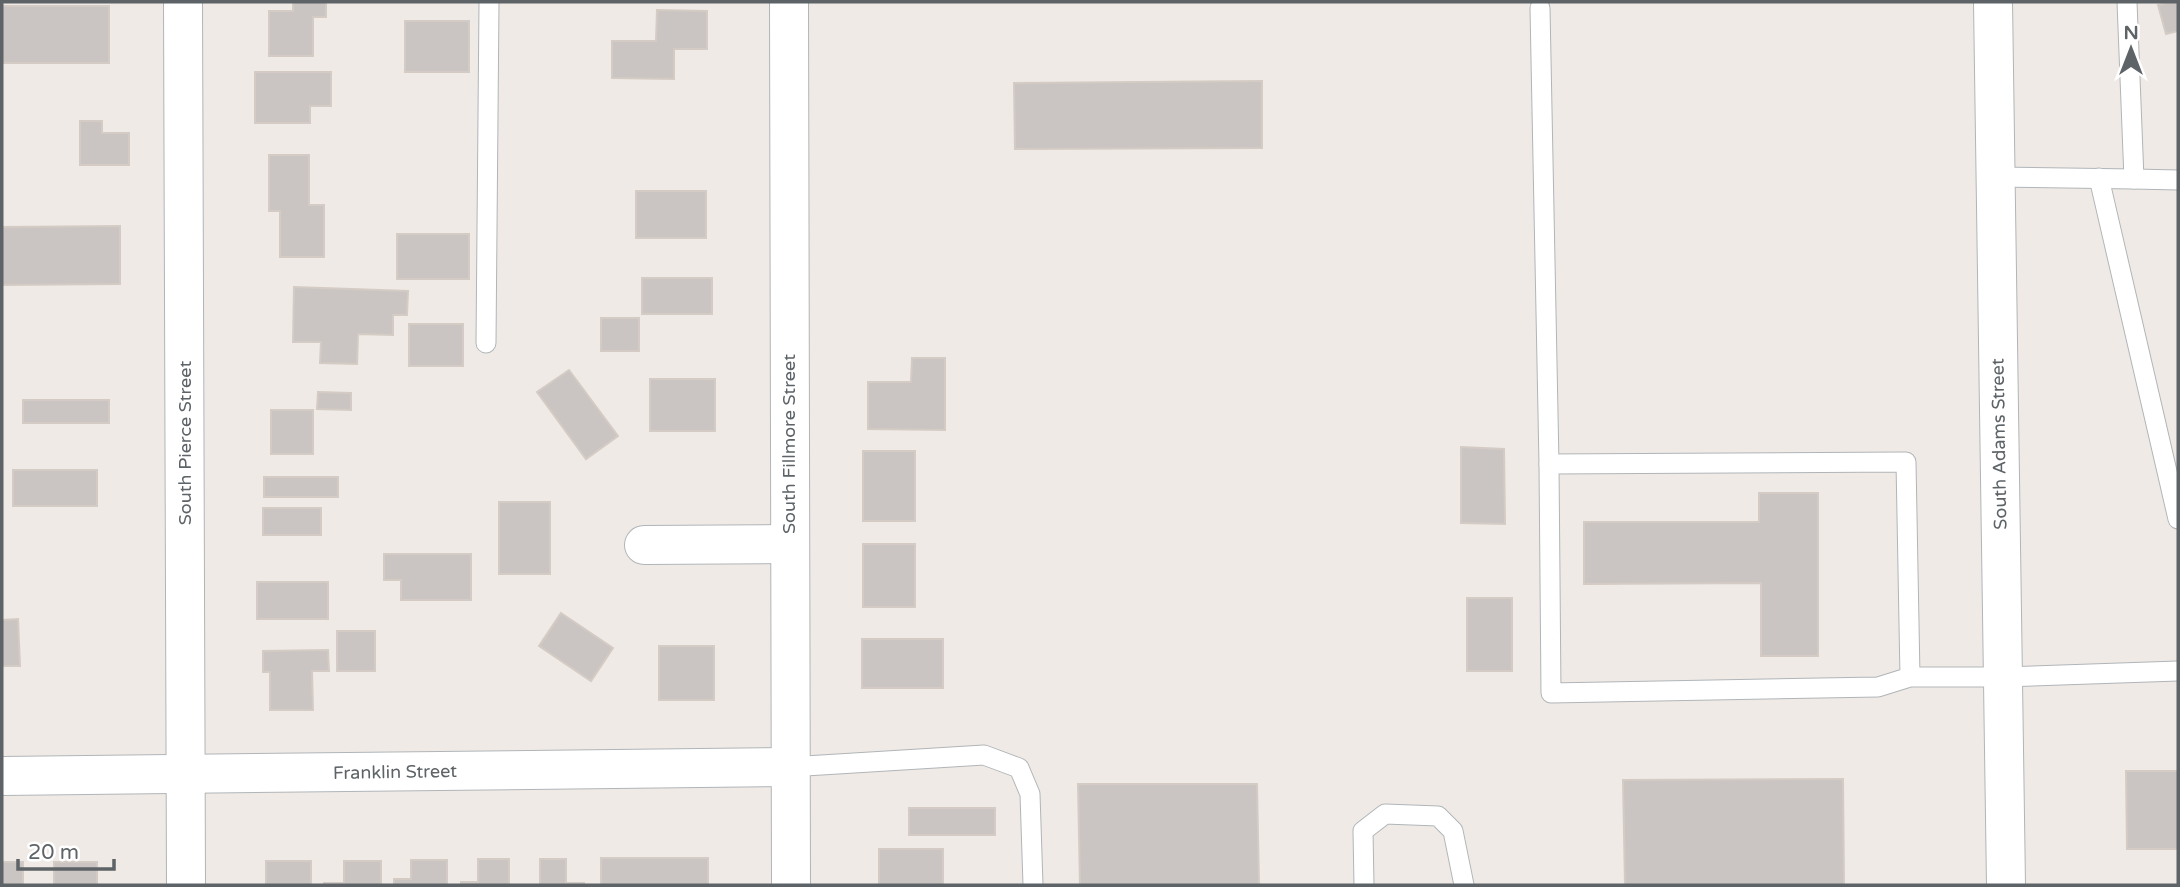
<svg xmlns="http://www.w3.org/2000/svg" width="2180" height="887" font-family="'Varela Round',sans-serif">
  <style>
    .building { fill: #cac5c2; stroke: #d4cbc4; stroke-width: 2 }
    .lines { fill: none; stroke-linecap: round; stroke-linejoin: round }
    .service-casing { stroke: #b1b5b8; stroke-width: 21 }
    .minor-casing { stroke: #b1b5b8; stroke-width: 40 }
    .tertiary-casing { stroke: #b1b5b8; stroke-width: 40 }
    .service { stroke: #fff; stroke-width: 19 }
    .minor { stroke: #fff; stroke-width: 38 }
    .tertiary { stroke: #fff; stroke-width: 38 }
    .labels { text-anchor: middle; stroke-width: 7; stroke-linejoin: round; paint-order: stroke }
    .street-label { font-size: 18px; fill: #5d6366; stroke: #fff }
  </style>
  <rect width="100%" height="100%" fill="#efeae6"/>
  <g class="building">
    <path d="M 293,2 L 326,2 L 326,17 L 313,17 L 313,56 L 269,56 L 269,11 L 293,11 Z"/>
    <path d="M 2171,2 L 2178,2 L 2178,31 L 2166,34 L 2158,5 Z"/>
    <rect x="2" y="6" width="107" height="57"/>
    <path d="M 657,10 L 707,11 L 707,49 L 674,49 L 674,79 L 612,78 L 612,41 L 656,41 Z"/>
    <rect x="405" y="21" width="64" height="51"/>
    <path d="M 255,72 L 331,72 L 331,106 L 310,106 L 310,123 L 255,123 Z"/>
    <path d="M 1262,81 L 1262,148 L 1015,149 L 1014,83 Z"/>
    <path d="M 80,121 L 102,121 L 102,133 L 129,133 L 129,165 L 80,165 Z"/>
    <path d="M 269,155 L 309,155 L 309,205 L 324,205 L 324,257 L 280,257 L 280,211 L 269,211 Z"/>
    <rect x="636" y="191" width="70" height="47"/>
    <path d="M 120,226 L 120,284 L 2,285 L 2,227 Z"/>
    <rect x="397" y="234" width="72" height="45"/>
    <rect x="642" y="278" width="70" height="36"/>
    <path d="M 294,287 L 408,291 L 407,315 L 393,315 L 393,335 L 358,334 L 357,364 L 320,363 L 321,342 L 293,342 Z"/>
    <rect x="601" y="318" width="38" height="33"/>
    <rect x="409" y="324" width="54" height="42"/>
    <path d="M 912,358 L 945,358 L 945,430 L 868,429 L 868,382 L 911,382 Z"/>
    <path d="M 569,370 L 618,436 L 586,459 L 537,392 Z"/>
    <rect x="650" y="379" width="65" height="52"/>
    <path d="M 318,392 L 351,393 L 351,410 L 317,409 Z"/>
    <rect x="23" y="400" width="86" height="23"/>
    <rect x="271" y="410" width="42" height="44"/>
    <path d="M 1461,447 L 1504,449 L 1505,524 L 1461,523 Z"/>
    <rect x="863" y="451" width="52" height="70"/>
    <rect x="13" y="470" width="84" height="36"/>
    <rect x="264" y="477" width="74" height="20"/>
    <path d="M 1759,493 L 1818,493 L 1818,656 L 1761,656 L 1761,583 L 1584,584 L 1584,522 L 1759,522 Z"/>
    <rect x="499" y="502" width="51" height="72"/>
    <rect x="263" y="508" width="58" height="27"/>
    <rect x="863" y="544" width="52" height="63"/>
    <path d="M 384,554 L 471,554 L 471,600 L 401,600 L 401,580 L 384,580 Z"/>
    <rect x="257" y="582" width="71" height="37"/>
    <rect x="1467" y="598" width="45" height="73"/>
    <path d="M 561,613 L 613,648 L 591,681 L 539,646 Z"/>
    <path d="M 18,619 L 20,666 L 2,666 L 2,620 Z"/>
    <rect x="337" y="631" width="38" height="40"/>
    <rect x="862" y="639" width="81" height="49"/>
    <rect x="659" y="646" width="55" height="54"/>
    <path d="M 328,650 L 329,671 L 312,671 L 313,710 L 270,710 L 270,672 L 263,672 L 263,651 Z"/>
    <path d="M 2126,771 L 2178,771 L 2178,849 L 2127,849 Z"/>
    <path d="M 1843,779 L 1844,885 L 1625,885 L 1623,780 Z"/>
    <path d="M 1078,784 L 1257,784 L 1259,885 L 1080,885 Z"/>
    <rect x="909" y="808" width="86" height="27"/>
    <rect x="879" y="849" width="64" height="36"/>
    <rect x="601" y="858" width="107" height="27"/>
    <path d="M 478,859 L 509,859 L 509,885 L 461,885 L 461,882 L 478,882 Z"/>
    <path d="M 540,859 L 566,859 L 566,883 L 584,883 L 584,885 L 540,885 Z"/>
    <path d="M 411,860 L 447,860 L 447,885 L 394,885 L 394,879 L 411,879 Z"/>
    <rect x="266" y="861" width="45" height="24"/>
    <path d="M 344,861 L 381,861 L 381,885 L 324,885 L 324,883 L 344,883 Z"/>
    <rect x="2" y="862" width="21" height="23"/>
    <rect x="54" y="862" width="43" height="23"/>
  </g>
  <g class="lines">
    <g class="service-casing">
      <g id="service">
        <path d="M 1540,8 L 1549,464"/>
        <path d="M 1995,177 L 2134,179 L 2127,2"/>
        <path d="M 2099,178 L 2178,519"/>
        <path d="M 2134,179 L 2178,180"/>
        <path d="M 486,343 L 489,2"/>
        <path d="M 1910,677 L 1906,462 L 1549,464 L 1551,693 L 1878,687 L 1910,677 L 2002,677 L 2178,671"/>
        <path d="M 789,767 L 984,755 L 1019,768 L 1030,794 L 1033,885"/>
        <path d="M 1364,885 L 1363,831 L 1385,814 L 1438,816 L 1453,831 L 1464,885"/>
      </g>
    </g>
    <g class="minor-casing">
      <g id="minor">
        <path d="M 183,2 L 186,885"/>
        <path d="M 789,2 L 791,885"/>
        <path d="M 644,545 L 789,544"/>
        <path d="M 2,776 L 789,767"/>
      </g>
    </g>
    <g class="tertiary-casing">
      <path id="tertiary" d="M 1993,2 L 2006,885"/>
    </g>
    <use href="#service" class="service"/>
    <use href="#minor" class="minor"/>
    <use href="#tertiary" class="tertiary"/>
  </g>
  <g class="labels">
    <g class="street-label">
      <text transform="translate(185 443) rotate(-90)" y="6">South Pierce Street</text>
      <text transform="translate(789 444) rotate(-90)" y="6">South Fillmore Street</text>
      <text transform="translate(1999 444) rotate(-91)" y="6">South Adams Street</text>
      <text transform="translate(395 772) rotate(-1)" y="6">Franklin Street</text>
    </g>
  </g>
  <rect width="2180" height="887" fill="none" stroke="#5d6366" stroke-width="7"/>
  <g transform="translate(2131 49)" stroke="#ffffff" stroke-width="5" paint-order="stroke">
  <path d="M0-5L12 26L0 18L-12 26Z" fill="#5d6366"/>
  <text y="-10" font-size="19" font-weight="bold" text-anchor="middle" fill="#5d6366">N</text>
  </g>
  <path d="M18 859v10h96v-10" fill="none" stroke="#5d6366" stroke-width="3.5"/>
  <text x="28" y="859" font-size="21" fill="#5d6366" stroke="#ffffff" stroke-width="5" paint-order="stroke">20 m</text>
</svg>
